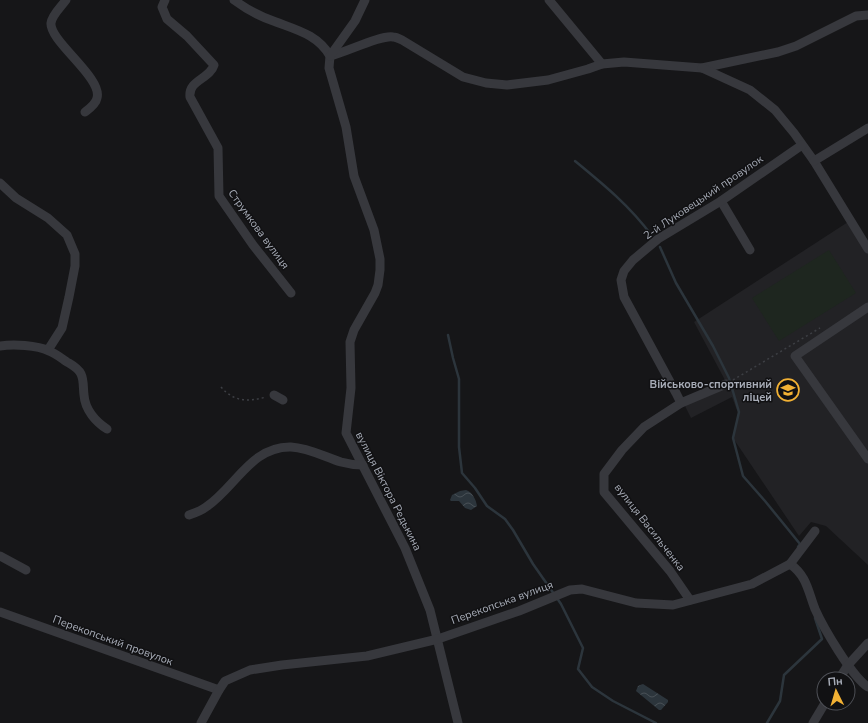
<svg xmlns="http://www.w3.org/2000/svg" width="868" height="723" font-family="'Nunito Sans',sans-serif">
  <style>
    .built { fill: #222225 }
    .pitch { fill: #1e261f }
    .water { fill: url(#water-waves) }
    .lines { fill: none; stroke-linecap: round; stroke-linejoin: round }
    .stream { stroke: #2c353c; stroke-width: 2.5 }
    .path { stroke: #3d3f44; stroke-width: 1.5; stroke-dasharray: 2 3; stroke-linecap: butt }
    .minor { stroke: #37383d; stroke-width: 9 }
    .labels { text-anchor: middle; stroke-width: 3; stroke-linejoin: round; paint-order: stroke }
    .street-label { font-size: 11px; fill: #a8adb8; stroke: #111113 }
    .poi-label { font-size: 11px; font-weight: bold; fill: #a8adb8; stroke: #111113; text-anchor: end }
  </style>
  <defs>
    <pattern id="water-waves" width="16" height="10" patternUnits="userSpaceOnUse"><rect width="16" height="10" fill="#2c353c"/><path d="M0 5q4-4 8 0t8 0" fill="none" stroke="#485056"/></pattern>
  </defs>
  <rect width="100%" height="100%" fill="#161618"/>
  <path class="built" d="M 848,222 L 868,252 L 868,565 L 826,526 L 811,522 L 799,536 L 733,438 L 738,413 L 732,397 L 691,418 L 682,400 L 726,382 L 694,322 Z"/>
  <path class="pitch" d="M 829,250 L 856,293 L 779,341 L 752,298 Z"/>
  <g class="water">
    <path d="M 466,490 C 472,492 476,499 477,506 L 471,510 L 465,508 L 459,501 L 451,501 L 450,500 L 452,495 L 460,491 Z"/>
    <path d="M 643,684 L 668,700 L 668,702 L 661,710 L 659,710 L 636,691 L 638,686 Z"/>
  </g>
  <g class="lines">
    <g class="stream">
      <path d="M 575,161 C 603,184 630,206 652,236"/>
      <path d="M 660,247 L 676,283 L 713,346 L 729,378 L 739,412 L 733,438 L 743,476 L 765,501 L 800,544 L 798,547"/>
      <path d="M 448,335 L 453,358 L 459,379 L 459,447 L 462,473 L 475,488 L 487,506 L 505,519 L 513,530 L 533,564 L 561,604 L 583,648 L 578,669 L 592,687 L 613,701 L 656,723"/>
      <path d="M 767,723 L 780,701 L 784,675 L 822,639 L 815,618"/>
    </g>
    <g class="path">
      <path d="M 733,380 L 820,328"/>
      <path d="M 221,387 C 234,402 248,402 266,397"/>
    </g>
    <g class="minor">
      <path d="M 66,0 C 61,7 52,15 51,23 C 49,41 103,78 97,98 C 96,104 89,109 85,112"/>
      <path d="M 165,0 L 162,7 L 167,19 L 187,36 L 214,65 C 210,79 188,80 190,97 L 218,148 L 219,196 L 253,245 L 291,293"/>
      <path d="M 234,0 C 246,9 261,17 276,22 C 297,30 318,35 330,56 L 329,68 L 346,127 L 354,176 L 374,230 L 380,259 L 380,270 L 378,285 L 375,293 L 354,330 L 350,342 L 351,388 L 346,433 L 405,548 L 430,610 L 458,723"/>
      <path d="M 549,0 L 602,64"/>
      <path d="M 330,56 C 347,52 380,35 393,37 C 396,37 400,39 402,40 L 463,77 L 486,83 L 507,85 L 548,80 L 588,69 L 602,64 L 624,62 L 702,68 L 778,52 L 796,46 L 856,16 L 868,15"/>
      <path d="M 330,56 L 355,21 L 365,0"/>
      <path d="M 702,68 L 750,90 L 775,110 L 794,133 L 814,161 L 868,249"/>
      <path d="M 814,161 L 868,128"/>
      <path d="M 0,183 L 16,198 L 48,218 L 67,235 L 75,254 L 75,266 L 69,297 L 62,328 L 48,350"/>
      <path d="M 721,201 L 750,250"/>
      <path d="M 868,307 L 795,356 L 868,459"/>
      <path d="M 0,346 C 13,344 37,345 49,351 C 55,353 61,358 67,362 C 72,365 78,368 81,374 C 84,380 83,388 84,395 C 85,410 96,422 107,429"/>
      <path d="M 274,395 L 283,400"/>
      <path d="M 681,403 L 676,393 L 624,297 L 621,280 L 624,271 L 633,260 L 658,239 L 721,201 L 802,145"/>
      <path d="M 189,515 C 195,513 201,511 206,507 C 235,488 251,446 291,447 C 309,448 325,457 341,462 C 348,464 356,465 363,465"/>
      <path d="M 0,556 L 26,570"/>
      <path d="M 790,564 C 807,576 808,591 815,609 C 823,627 852,677 868,687"/>
      <path d="M 690,600 L 670,571 L 604,492 L 604,474 L 622,450 L 644,427 L 681,403 L 726,384"/>
      <path d="M 0,612 L 219,690"/>
      <path d="M 839,679 L 848,665 L 868,643"/>
      <path d="M 201,723 L 219,690 L 225,681 L 250,670 L 282,665 L 367,656 L 438,639 L 519,611 L 570,590 L 582,589 L 636,603 L 673,605 L 752,584 L 790,564 L 815,531"/>
      <path d="M 813,723 L 825,703"/>
    </g>
  </g>
  <defs>
    <g id="school-ring" transform="scale(1.15)"><circle r="9.5" fill="#111113" stroke="#f2b134" stroke-width="1.5"/><path d="M0-5L7-2L0 1L-7-2ZM-4 1L0 2.5L4 1V4Q0 6-4 4Z" fill="#f2b134"/></g>
  </defs>
  <g fill-rule="evenodd">
    <use href="#school-ring" x="788" y="390"/>
  </g>
  <g class="labels">
    <g class="street-label">
      <text transform="translate(703 197) rotate(-34)" y="4">2-й Луковецький провулок</text>
      <text transform="translate(259 229) rotate(54)" y="4">Струмкова вулиця</text>
      <text transform="translate(389 491) rotate(63)" y="4">вулиця Віктора Редькина</text>
      <text transform="translate(650 527) rotate(52)" y="4">вулиця Васильченка</text>
      <text transform="translate(502 602) rotate(-20)" y="4">Перекопська вулиця</text>
      <text transform="translate(113 640) rotate(20)" y="4">Перекопський провулок</text>
    </g>
    <g class="poi-label">
      <text x="772" y="388">Військово-спортивний<tspan x="772" dy="13">ліцей</tspan></text>
    </g>
  </g>
  <g transform="translate(836 691) rotate(355)"><circle r="19" fill="#111113" stroke="#4d4f55"/>
  <path d="M0-3L7 15L0 10L-7 15Z" fill="#f2b134"/>
  <text y="-6" font-size="11" font-weight="bold" text-anchor="middle" fill="#a8adb8">Пн</text>
  </g>
</svg>
